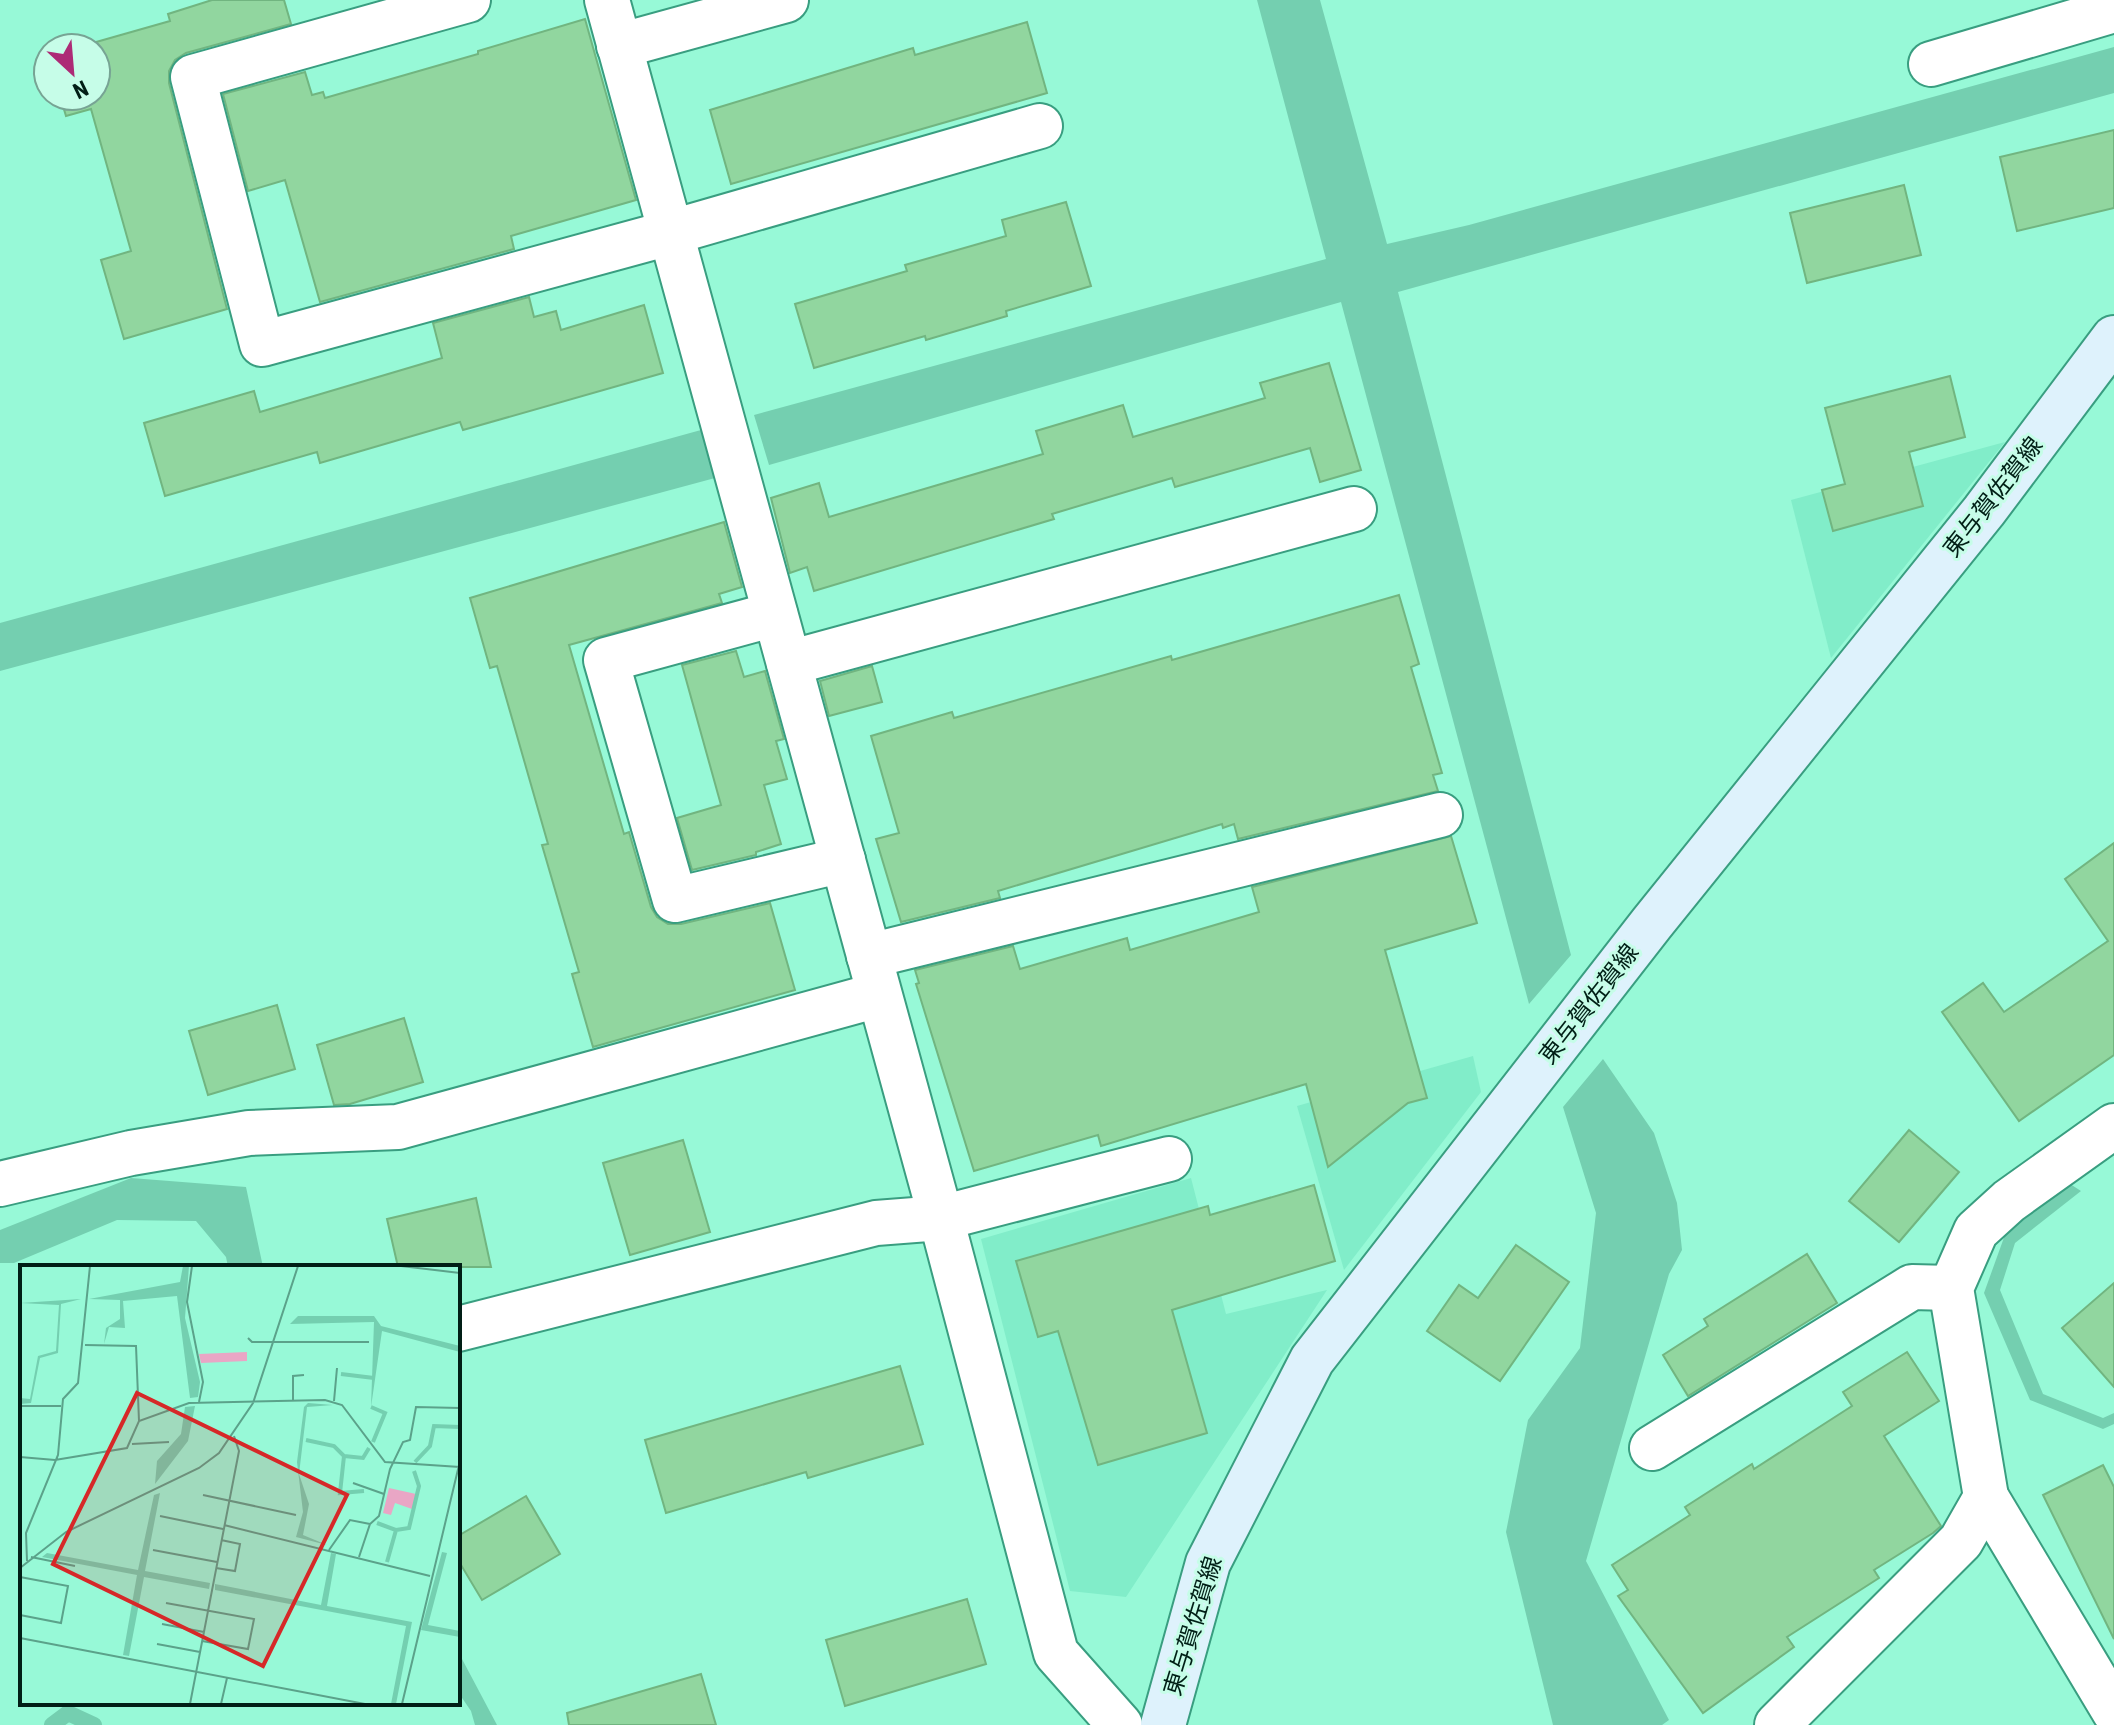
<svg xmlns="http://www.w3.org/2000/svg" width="2114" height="1725" font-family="'Roboto Condensed','Noto Sans JP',sans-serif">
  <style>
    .built { fill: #81edc9 }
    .water { fill: #74cfb0 }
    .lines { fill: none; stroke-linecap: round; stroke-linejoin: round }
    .stream { stroke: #74cfb0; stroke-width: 16 }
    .building { fill: #91d69f; stroke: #71b580; stroke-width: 2 }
    .street-casing { stroke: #399e80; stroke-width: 48 }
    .secondary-casing { stroke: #399e80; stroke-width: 48 }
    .street { stroke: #fff; stroke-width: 44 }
    .secondary { stroke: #def2fc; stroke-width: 44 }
    .labels { text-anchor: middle; stroke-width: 6; stroke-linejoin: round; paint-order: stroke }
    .street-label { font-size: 24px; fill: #011f16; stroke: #c6fde8 }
    .inset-river { fill: none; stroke: #74cfb0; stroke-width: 4 }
    .inset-road { fill: none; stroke: #5ba28a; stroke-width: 2 }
    .view { fill: #d62828; fill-opacity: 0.15; stroke: #d62828; stroke-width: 4 }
    .inset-edge { fill: none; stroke: #011f16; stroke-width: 4 }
  </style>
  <rect width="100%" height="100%" fill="#97f9d7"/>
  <g class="built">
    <path d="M 2005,442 L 1831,658 L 1791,500 Z"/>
    <path d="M 1473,1056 L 1481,1092 L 1344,1270 L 1297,1106 Z"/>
    <path d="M 1191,1178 L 1226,1314 L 1327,1290 L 1126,1597 L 1070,1591 L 981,1239 Z"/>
  </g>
  <g class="water">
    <path d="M 1257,0 L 1320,0 L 1387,244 L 1469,225 L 2114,47 L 2114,93 L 1398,292 L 1571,955 L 1529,1004 L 1341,302 L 769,465 L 754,415 L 1326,259 Z"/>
    <path d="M 701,430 L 715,478 L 0,671 L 0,623 Z"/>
    <path d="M 1603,1059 L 1654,1133 L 1677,1203 L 1682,1250 L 1669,1274 L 1586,1561 L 1669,1720 L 1662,1725 L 1553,1725 L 1506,1532 L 1528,1420 L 1580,1348 L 1596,1213 L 1563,1107 Z"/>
    <path d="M 131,1178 L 246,1187 L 263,1267 L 228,1267 L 226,1257 L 196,1221 L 117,1220 L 14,1263 L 0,1263 L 0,1230 Z"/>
    <path d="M 2067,1182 L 2081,1191 L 2015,1243 L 2000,1290 L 2043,1394 L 2103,1418 L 2114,1413 L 2114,1424 L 2103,1429 L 2030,1400 L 1984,1293 L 2006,1232 Z"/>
    <path d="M 458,1654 L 462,1659 L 497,1725 L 475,1725 L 471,1711 L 458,1692 Z"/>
  </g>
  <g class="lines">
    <path class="stream" d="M 52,1725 L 68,1713 L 94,1725"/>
  </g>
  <g class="building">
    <path d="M 212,0 L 284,0 L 291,24 L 186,53 L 175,60 L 169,71 L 169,83 L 227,309 L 124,339 L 101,260 L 131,251 L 91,109 L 66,116 L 60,96 L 96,96 L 96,48 L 75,48 L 170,21 L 168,14 Z"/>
    <path d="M 585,19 L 636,200 L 511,236 L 514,249 L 320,302 L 285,180 L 248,191 L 223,94 L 305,72 L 312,95 L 323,92 L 325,98 L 478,54 L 478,51 Z"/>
    <path d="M 1027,22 L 1047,93 L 731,184 L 710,110 L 913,48 L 915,55 Z"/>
    <path d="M 2114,130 L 2114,208 L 2017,231 L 2000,157 Z"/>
    <path d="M 1904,185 L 1921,255 L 1807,283 L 1790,213 Z"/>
    <path d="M 1066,202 L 1091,286 L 1006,311 L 1007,316 L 926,340 L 925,336 L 814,368 L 795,304 L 907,271 L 905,265 L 1006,236 L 1002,220 Z"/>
    <path d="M 529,297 L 534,317 L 556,311 L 561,330 L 644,305 L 663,373 L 463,430 L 460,422 L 320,463 L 317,452 L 165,496 L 144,423 L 254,391 L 260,412 L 442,358 L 433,323 Z"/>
    <path d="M 1329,363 L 1361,470 L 1320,482 L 1310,448 L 1175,487 L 1172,478 L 1052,514 L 1054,519 L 814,591 L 807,567 L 790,573 L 771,498 L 819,483 L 829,517 L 1043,454 L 1036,431 L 1123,405 L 1133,437 L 1265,398 L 1260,383 Z"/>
    <path d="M 1950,376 L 1965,437 L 1909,452 L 1923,506 L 1833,531 L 1822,490 L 1845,484 L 1825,408 Z"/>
    <path d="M 724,522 L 742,587 L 719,594 L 722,603 L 569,645 L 624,834 L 629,832 L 651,907 L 657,917 L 668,924 L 681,924 L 770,903 L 795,990 L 593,1047 L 572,974 L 579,972 L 542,845 L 548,844 L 497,666 L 490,668 L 470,598 Z"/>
    <path d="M 1399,595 L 1419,664 L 1411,667 L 1442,773 L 1433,775 L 1438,791 L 1238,839 L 1234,824 L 1223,828 L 1222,824 L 998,891 L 1000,898 L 901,922 L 876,839 L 899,833 L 871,736 L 952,712 L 954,718 L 1171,656 L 1172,660 Z"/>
    <path d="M 736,651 L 744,677 L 765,671 L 784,739 L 776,741 L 787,779 L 764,785 L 781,844 L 756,852 L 756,855 L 692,870 L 677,818 L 721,805 L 682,665 Z"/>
    <path d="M 872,666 L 882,702 L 829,716 L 820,681 Z"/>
    <path d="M 1451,836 L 1477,923 L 1385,950 L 1427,1098 L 1408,1103 L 1328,1167 L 1306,1084 L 1101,1146 L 1098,1135 L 974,1171 L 916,984 L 919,983 L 915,970 L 1013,946 L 1020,969 L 1127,938 L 1130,950 L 1259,912 L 1252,887 Z"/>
    <path d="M 2114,843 L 2114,1055 L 2019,1121 L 1942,1012 L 1983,983 L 2004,1012 L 2108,941 L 2065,879 Z"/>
    <path d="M 277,1005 L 295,1069 L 208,1095 L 189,1031 Z"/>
    <path d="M 404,1018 L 423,1082 L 350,1104 L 334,1105 L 317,1045 Z"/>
    <path d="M 1909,1130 L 1959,1172 L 1899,1242 L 1849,1201 Z"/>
    <path d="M 683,1140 L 710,1232 L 630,1255 L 603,1163 Z"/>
    <path d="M 1314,1185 L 1335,1261 L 1172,1310 L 1207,1433 L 1098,1465 L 1058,1331 L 1038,1337 L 1016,1261 L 1208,1206 L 1210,1215 Z"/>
    <path d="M 476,1198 L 491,1267 L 398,1267 L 387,1219 Z"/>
    <path d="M 1516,1245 L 1569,1282 L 1500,1381 L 1427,1331 L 1459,1285 L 1478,1298 Z"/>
    <path d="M 1807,1254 L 1837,1303 L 1688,1396 L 1663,1355 L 1708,1326 L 1704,1319 Z"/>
    <path d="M 2114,1283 L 2114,1387 L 2062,1328 Z"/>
    <path d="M 1907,1352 L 1939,1401 L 1884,1436 L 1941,1526 L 1933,1533 L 1874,1570 L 1879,1578 L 1787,1637 L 1794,1647 L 1703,1713 L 1618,1596 L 1628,1590 L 1612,1565 L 1690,1515 L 1685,1507 L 1752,1464 L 1754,1469 L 1852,1406 L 1843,1392 Z"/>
    <path d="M 900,1366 L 923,1444 L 808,1478 L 806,1472 L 666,1513 L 645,1440 Z"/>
    <path d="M 2103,1465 L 2114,1487 L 2114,1639 L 2043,1495 Z"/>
    <path d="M 526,1496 L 560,1554 L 482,1600 L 458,1560 L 458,1536 Z"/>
    <path d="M 967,1599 L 986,1664 L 845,1706 L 826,1640 Z"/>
    <path d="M 701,1674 L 716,1725 L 569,1725 L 567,1713 Z"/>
  </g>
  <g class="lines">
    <g class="street-casing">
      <g id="street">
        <path d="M 468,0 L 193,77 L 262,344 L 669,233 L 1040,126"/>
        <path d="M 607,0 L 941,1218 L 1056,1653 L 1120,1725"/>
        <path d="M 619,46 L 786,0"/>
        <path d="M 1931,64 L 2114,10"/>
        <path d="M 775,614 L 606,660 L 675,900 L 843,860"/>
        <path d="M 789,663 L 1354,509"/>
        <path d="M 869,956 L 1440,815"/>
        <path d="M 0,1184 L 131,1153 L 249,1133 L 398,1127 L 878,995"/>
        <path d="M 458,1329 L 876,1223 L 941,1218 L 1169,1159"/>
        <path d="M 1652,1448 L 1912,1287 L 1951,1288"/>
        <path d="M 1986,1497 L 2114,1711"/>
        <path d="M 1777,1725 L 1961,1541 L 1986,1497 L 1951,1288 L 1976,1231 L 2009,1201 L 2114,1126"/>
      </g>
    </g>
    <g class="secondary-casing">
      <path id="secondary" d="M 1163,1725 L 1208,1563 L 1312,1360 L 1652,923 L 1984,511 L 2114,338"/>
    </g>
    <use href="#street" class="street"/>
    <use href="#secondary" class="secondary"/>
  </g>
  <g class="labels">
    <g class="street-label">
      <text transform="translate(1993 497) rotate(-52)" y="8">東与賀佐賀線</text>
      <text transform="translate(1589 1004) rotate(-52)" y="8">東与賀佐賀線</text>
      <text transform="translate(1193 1626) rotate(-73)" y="8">東与賀佐賀線</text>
    </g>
  </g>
  <g transform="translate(20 1265)">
    <rect width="440" height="440" fill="#97f9d7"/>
    <path d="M 227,87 L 227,96 L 181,98 L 179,89 ZM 369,223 L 396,229 L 392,244 L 375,238 L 371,250 L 363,248 Z" fill="#e9a6c5"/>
    <path d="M 163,1 L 169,1 L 165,53 L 180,117 L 178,132 L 170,133 L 157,31 L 103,36 L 105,63 L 89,62 L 84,79 L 86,63 L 100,54 L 100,35 L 69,34 L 160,17 ZM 61,34 L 41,39 L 38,88 L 20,93 L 11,138 L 0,139 L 0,133 L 10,134 L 18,91 L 36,86 L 39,40 L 0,38 ZM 278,51 L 354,51 L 361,61 L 440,81 L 440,87 L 362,66 L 351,142 L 354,57 L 270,59 ZM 288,138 L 313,140 L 287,142 L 279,209 L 289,239 L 283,270 L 307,280 L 276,272 L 283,247 L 277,197 L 284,142 ZM 175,141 L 168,176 L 135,219 L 137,196 L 161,169 L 165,142 ZM 140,228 L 125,306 L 190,318 L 189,324 L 124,312 L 109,391 L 103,390 L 117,310 L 22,292 L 27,288 L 118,305 L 134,230 ZM 422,287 L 427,288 L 408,360 L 440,366 L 440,372 L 401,365 ZM 311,288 L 316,289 L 307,341 L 392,357 L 376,439 L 371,439 L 386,361 L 195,325 L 195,319 L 301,340 Z" fill="#74cfb0"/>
    <path class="inset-river" d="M 321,109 L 354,113M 351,142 L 365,148 L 353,177M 286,175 L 314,181 L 324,191 L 320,228 L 344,226M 324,191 L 343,193 L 349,183M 395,197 L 410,181 L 414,161 L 440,162M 357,258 L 376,265 L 367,297M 376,265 L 389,263 L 399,221 L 394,206"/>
    <path class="inset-road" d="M 172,1 L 167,37 L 183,117 L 179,137M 381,1 L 440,8M 228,73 L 232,77 L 349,77M 65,80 L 116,81 L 119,156M 273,136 L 273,111 L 284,110M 314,136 L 317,103M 0,141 L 41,141M 112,179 L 149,177M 0,192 L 35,195 L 107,183 L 119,156 L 169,138 L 305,135 L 322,140 L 365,197 L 440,202M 333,218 L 364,229M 183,230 L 276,250M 140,251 L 203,264M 204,260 L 410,311M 133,285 L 197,297M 309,285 L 330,255 L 350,259M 11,292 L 55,301M 339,292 L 350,259 L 359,251 L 370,204 L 383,177 L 390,175 L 396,142 L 440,143M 7,296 L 6,268 L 38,190 L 43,134 L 58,118 L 70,1M 0,303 L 46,267 L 179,203 L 199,188 L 233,138 L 278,1M 196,303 L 215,306 L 220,279 L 201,275M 0,312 L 48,321 L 41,358 L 0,350M 146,338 L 234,354 L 228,384 L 182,376M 142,359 L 184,367M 0,373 L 345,439M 137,379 L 180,387M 170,439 L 219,186 L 214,171M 201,439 L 207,413M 382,439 L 440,196"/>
    <path class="view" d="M 117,128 L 327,230 L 243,401 L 33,299 Z"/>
    <rect width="440" height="440" class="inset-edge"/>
  </g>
  <g transform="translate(72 72) rotate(154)"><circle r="38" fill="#c6fde8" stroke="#77a494" stroke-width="2"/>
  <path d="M0-6L14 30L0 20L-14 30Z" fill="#ad2b76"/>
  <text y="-12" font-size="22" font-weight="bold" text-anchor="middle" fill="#011f16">N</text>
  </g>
</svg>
